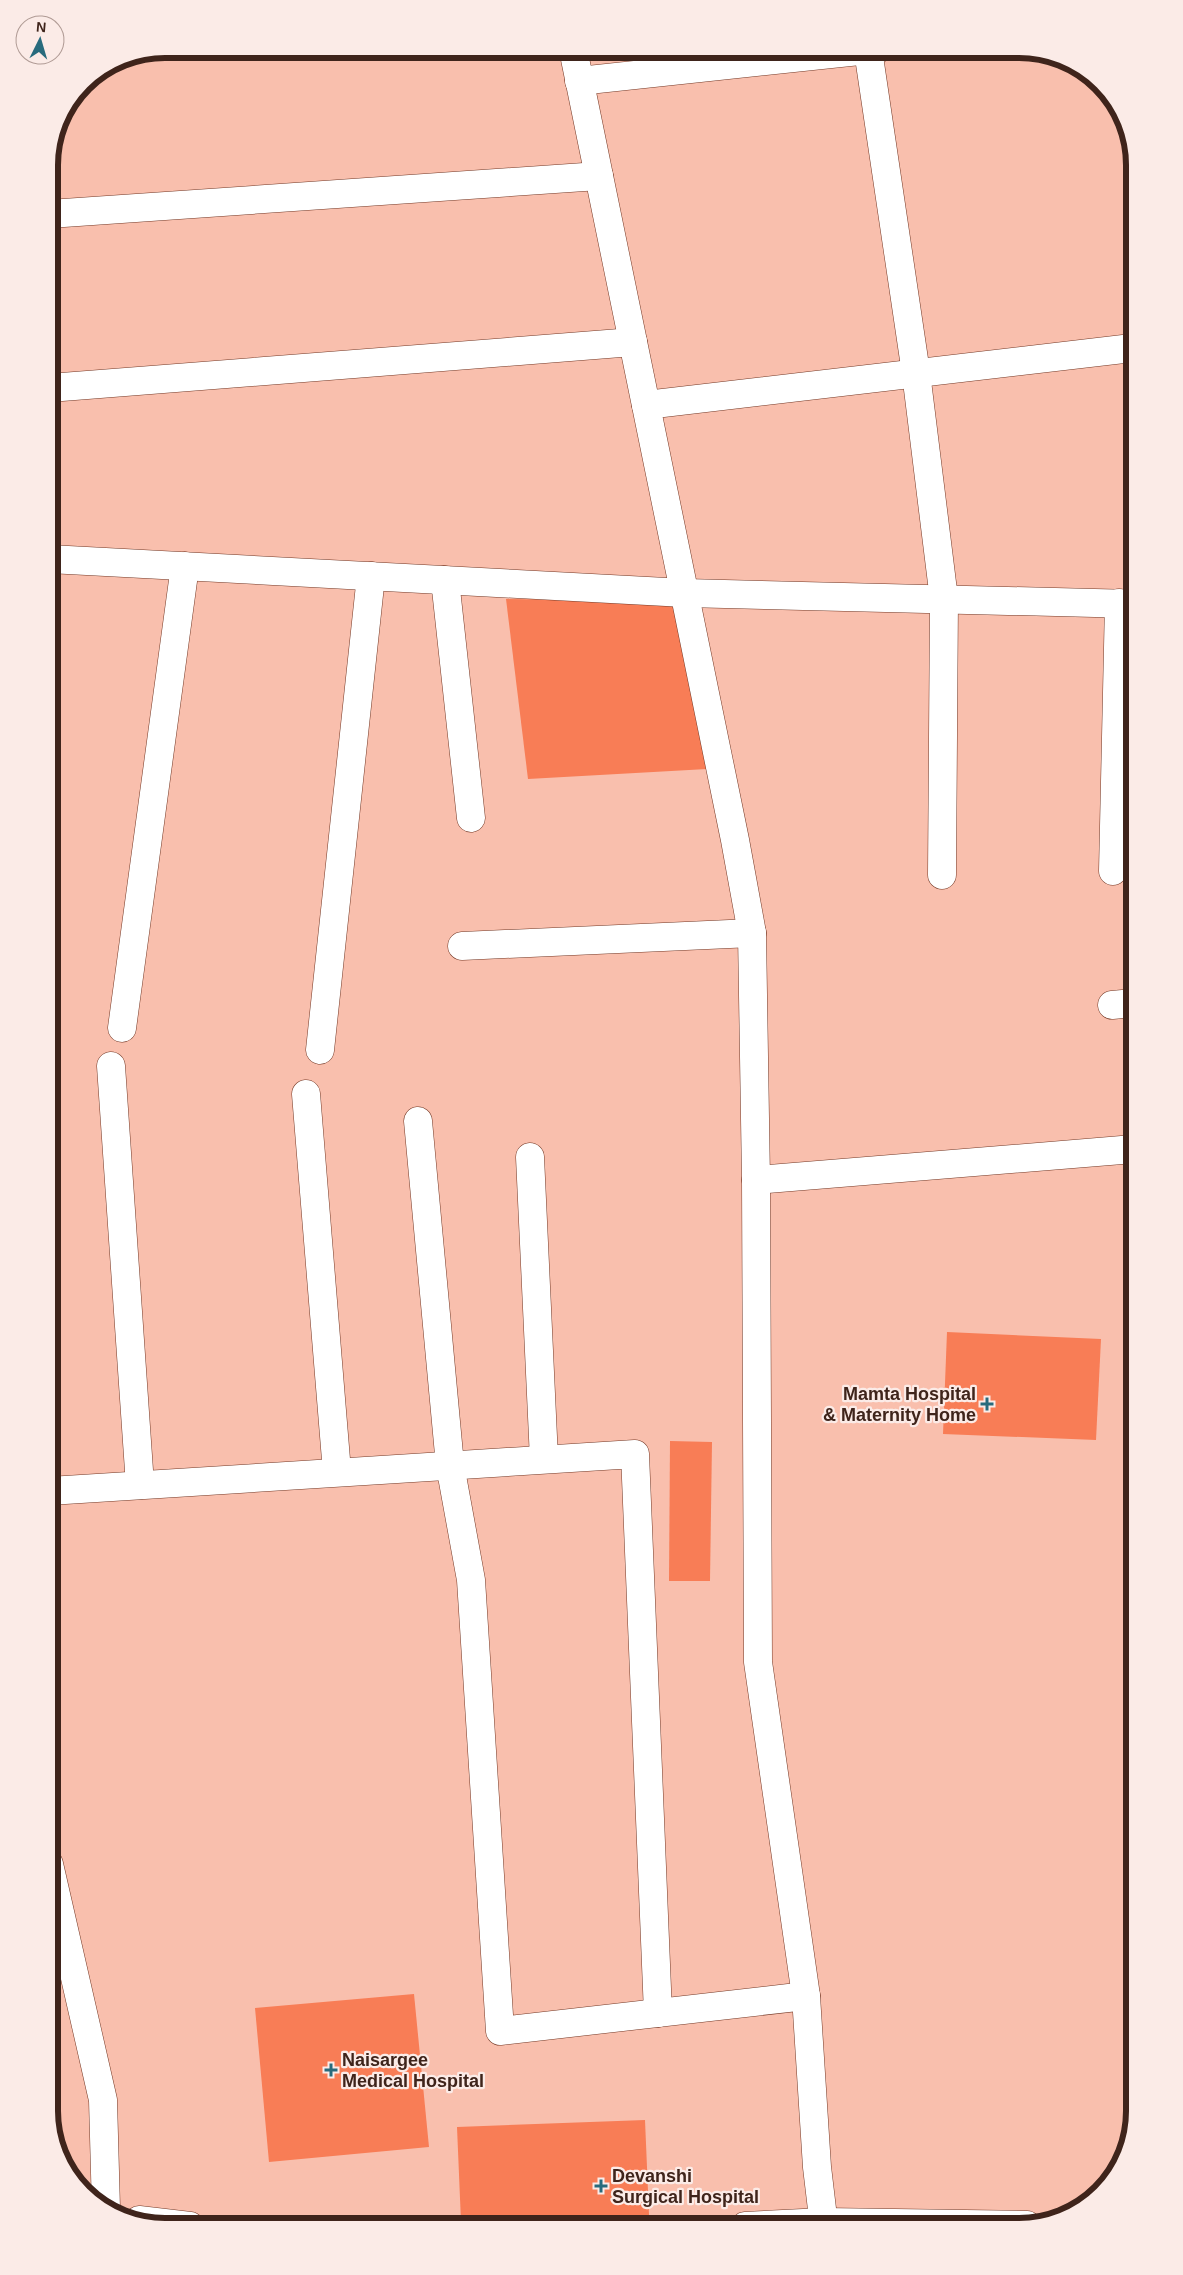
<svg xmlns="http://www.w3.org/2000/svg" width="1183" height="2275" font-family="Arial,sans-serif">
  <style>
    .building { fill: #f87d56 }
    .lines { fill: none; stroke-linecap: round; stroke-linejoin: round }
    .minor-casing { stroke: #743825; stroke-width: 29 }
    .minor { stroke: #fff; stroke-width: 28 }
    .poi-dot { fill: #286b7d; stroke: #fbebe7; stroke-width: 2 }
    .labels { text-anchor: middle; stroke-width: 4.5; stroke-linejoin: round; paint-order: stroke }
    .poi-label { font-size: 18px; font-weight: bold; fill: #3f241b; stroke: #fbebe7; text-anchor: start }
    .rim { fill: none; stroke: #3f241b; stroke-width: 6 }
  </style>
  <rect width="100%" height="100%" fill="#f9bfad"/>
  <g class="building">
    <path d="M 506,599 L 673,601 L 707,769 L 528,779 Z"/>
    <path d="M 947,1332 L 1101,1339 L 1096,1440 L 943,1434 Z"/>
    <path d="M 670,1441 L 712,1442 L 710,1581 L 669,1581 Z"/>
    <path d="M 414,1994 L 429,2147 L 269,2162 L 255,2008 Z"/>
    <path d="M 645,2120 L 649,2215 L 461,2222 L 457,2127 Z"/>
  </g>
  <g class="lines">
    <g class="minor-casing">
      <g id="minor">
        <path d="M 573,49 L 735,840 L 752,933 L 756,1180 L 758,1662 L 806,1996 L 817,2167 L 824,2226"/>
        <path d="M 868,50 L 916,373 L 944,599 L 942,875"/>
        <path d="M 579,81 L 878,49"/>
        <path d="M 49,214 L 599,176"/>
        <path d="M 49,388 L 633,342"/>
        <path d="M 646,405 L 1132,348"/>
        <path d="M 49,559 L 685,593 L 1134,604"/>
        <path d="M 445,580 L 471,818"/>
        <path d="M 1113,871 L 1119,603"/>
        <path d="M 462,946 L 752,933"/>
        <path d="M 1112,1005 L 1134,1003"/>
        <path d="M 122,1028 L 185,566"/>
        <path d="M 320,1050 L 371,576"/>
        <path d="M 111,1066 L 140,1485"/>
        <path d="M 306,1094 L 337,1472"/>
        <path d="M 418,1121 L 450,1465 L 471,1580 L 500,2031 L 806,1996"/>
        <path d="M 530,1157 L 544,1459"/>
        <path d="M 756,1180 L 1134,1149"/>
        <path d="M 49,1491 L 635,1454 L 658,2013"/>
        <path d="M 49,1864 L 103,2100 L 106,2209"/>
        <path d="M 139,2220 L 190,2226"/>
        <path d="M 745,2226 L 824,2222 L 1027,2225"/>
      </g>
    </g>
    <use href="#minor" class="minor"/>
  </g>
  <g class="poi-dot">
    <path d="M984.5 1396.5h5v5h5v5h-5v5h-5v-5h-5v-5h5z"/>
    <path d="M328.5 2062.5h5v5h5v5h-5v5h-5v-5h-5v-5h5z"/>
    <path d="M598.5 2178.5h5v5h5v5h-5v5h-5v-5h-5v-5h5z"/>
  </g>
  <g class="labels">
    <g class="poi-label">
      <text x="976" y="1400" text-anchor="end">Mamta Hospital<tspan x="976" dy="21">&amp; Maternity Home</tspan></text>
      <text x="342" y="2066">Naisargee<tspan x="342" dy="21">Medical Hospital</tspan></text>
      <text x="612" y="2182">Devanshi<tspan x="612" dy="21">Surgical Hospital</tspan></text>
    </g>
  </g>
  <path d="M0 0H1183V2275H0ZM165 58H1019A107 107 0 0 1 1126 165V2111A107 107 0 0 1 1019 2218H165A107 107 0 0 1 58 2111V165A107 107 0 0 1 165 58Z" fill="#fbebe7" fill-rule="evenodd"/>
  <path class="rim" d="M165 58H1019A107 107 0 0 1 1126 165V2111A107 107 0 0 1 1019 2218H165A107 107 0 0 1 58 2111V165A107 107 0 0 1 165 58Z"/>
  <g transform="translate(40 40) rotate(5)"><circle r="24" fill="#fbebe7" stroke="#b09b95"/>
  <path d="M0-4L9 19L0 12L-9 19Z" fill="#286b7d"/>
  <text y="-8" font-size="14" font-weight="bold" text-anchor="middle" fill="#3f241b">N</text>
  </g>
</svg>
